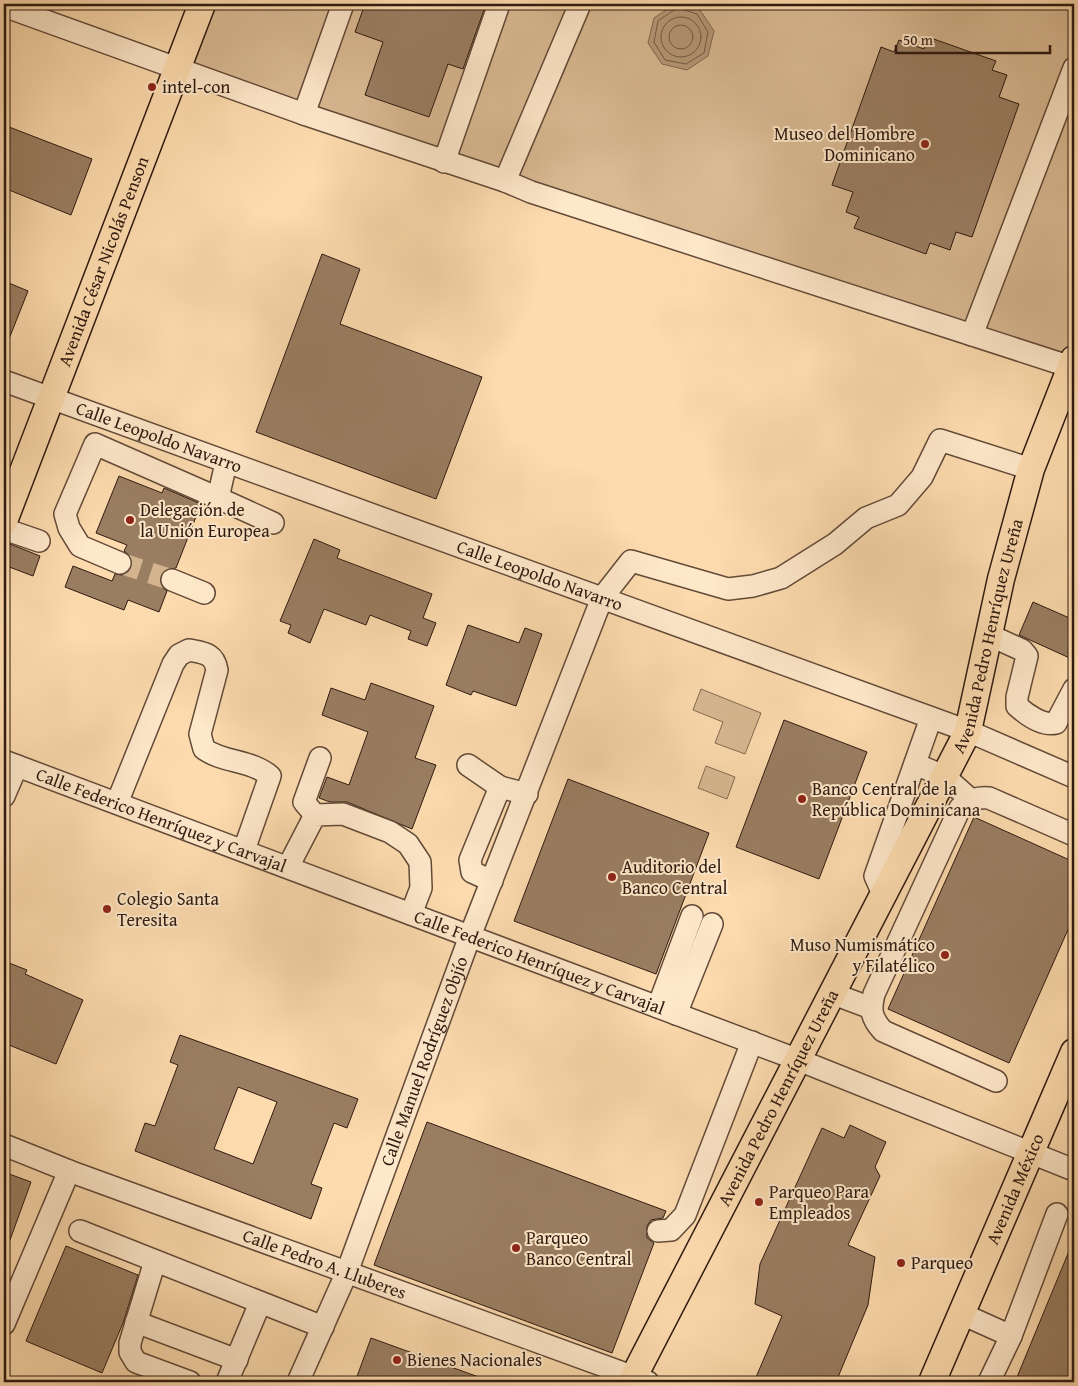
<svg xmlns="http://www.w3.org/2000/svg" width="1078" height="1386" font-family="'Gentium Book Plus',serif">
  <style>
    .green { fill: #daba93; stroke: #846a52 }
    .water { fill: #b79978; stroke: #80664e }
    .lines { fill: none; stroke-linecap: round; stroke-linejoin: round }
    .shore { stroke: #725a44; stroke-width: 1 }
    .building { fill: #9a7e62; stroke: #2e1a10; fill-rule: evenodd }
    .minor-tunnel { stroke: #d4b48e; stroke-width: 21; stroke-dasharray: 21 11; stroke-linecap: butt }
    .minor-casing { stroke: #624a38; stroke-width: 24 }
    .major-casing { stroke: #2e1a10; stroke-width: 29 }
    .minor { stroke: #fee8ca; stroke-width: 21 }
    .major { stroke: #fddbae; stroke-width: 26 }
    .poi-dot { fill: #8f2418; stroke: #fee8ca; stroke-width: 2 }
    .labels { text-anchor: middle; stroke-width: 4; stroke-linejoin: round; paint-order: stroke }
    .poi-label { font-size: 18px; fill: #2e1a10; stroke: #fee8ca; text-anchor: start }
    .street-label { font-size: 18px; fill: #2e1a10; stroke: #fee8ca }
  </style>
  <rect width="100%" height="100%" fill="#fddbae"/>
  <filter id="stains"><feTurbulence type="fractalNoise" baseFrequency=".004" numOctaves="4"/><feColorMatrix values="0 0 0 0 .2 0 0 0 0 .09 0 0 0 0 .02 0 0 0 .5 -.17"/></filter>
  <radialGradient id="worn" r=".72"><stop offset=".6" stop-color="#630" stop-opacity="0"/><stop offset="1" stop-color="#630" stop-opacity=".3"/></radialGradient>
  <g class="green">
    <path d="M 205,4 L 1074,4 L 1074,339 L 1067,359 L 181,66 Z"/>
    <path d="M 701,689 L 761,713 L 745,754 L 715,743 L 723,722 L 693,710 Z"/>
    <path d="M 706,766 L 735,777 L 727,799 L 698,788 Z"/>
  </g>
  <path class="water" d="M 675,4 L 700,10 L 714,31 L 708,56 L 687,70 L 662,64 L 648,43 L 654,18 Z"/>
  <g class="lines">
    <g class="shore">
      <path d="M 678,8 L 697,14 L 708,32 L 704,53 L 686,64 L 665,60 L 654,42 L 658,21 Z"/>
      <circle cx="681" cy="37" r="20"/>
      <circle cx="681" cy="37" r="12"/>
    </g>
  </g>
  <g class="building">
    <path d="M 365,4 L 486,4 L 463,69 L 448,64 L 429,117 L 365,95 L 383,42 L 355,32 Z"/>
    <path d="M 928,37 L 996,61 L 992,70 L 1007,75 L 999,97 L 1019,104 L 972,237 L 956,232 L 950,250 L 930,243 L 926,254 L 854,228 L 859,217 L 846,212 L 853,192 L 832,185 L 881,47 L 894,52 L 899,40 L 924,49 Z"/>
    <path d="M 4,125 L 92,159 L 71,215 L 4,188 Z"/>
    <path d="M 322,254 L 360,269 L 340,324 L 482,377 L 436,499 L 256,432 Z"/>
    <path d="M 4,281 L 28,291 L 5,349 L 4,349 Z"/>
    <path d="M 119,476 L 162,493 L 164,488 L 201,504 L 176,568 L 165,570 L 160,576 L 162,587 L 167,591 L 159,612 L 128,600 L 124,610 L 65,587 L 73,566 L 112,581 L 115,574 L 122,575 L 131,568 L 130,556 L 124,551 L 127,545 L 96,533 Z"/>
    <path d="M 314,539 L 340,550 L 337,558 L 432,594 L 423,618 L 436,623 L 427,646 L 408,639 L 411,631 L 370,615 L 366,625 L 324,609 L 310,643 L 288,633 L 291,625 L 280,621 Z"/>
    <path d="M 10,544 L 40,556 L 33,576 L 4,565 Z"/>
    <path d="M 1033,602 L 1074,620 L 1074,660 L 1019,635 Z"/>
    <path d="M 468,625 L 519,643 L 525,628 L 542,634 L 516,706 L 473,691 L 471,695 L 446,685 Z"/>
    <path d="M 371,683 L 434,706 L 415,758 L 436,765 L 412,829 L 347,802 L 330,802 L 319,798 L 327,777 L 349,785 L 368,732 L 322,715 L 331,688 L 365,700 Z"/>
    <path d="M 784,720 L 867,752 L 819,879 L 736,847 Z"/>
    <path d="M 568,779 L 709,833 L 656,974 L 514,921 Z"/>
    <path d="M 974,817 L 1074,862 L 1074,916 L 1009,1063 L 888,1009 Z"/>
    <path d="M 4,961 L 27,970 L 25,974 L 83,1000 L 56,1064 L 4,1043 Z"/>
    <path d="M 180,1035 L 358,1099 L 347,1128 L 334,1123 L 311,1184 L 322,1188 L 311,1219 L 135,1151 L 145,1123 L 155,1126 L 178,1065 L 170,1062 ZM 238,1087 L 277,1102 L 253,1164 L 214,1149 Z"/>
    <path d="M 427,1122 L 666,1211 L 663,1218 L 651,1220 L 647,1226 L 647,1238 L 654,1243 L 612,1353 L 374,1265 Z"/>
    <path d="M 850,1125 L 886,1142 L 875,1167 L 880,1176 L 848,1245 L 875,1257 L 868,1305 L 836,1382 L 754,1382 L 782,1316 L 755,1304 L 760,1264 L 822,1128 L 844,1138 Z"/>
    <path d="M 4,1172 L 31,1182 L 6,1251 L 4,1251 Z"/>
    <path d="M 1074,1239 L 1074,1382 L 1015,1382 Z"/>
    <path d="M 66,1246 L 138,1275 L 123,1323 L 102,1373 L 26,1341 Z"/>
    <path d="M 371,1338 L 487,1380 L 486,1382 L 355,1382 Z"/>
  </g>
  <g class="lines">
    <path class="minor-tunnel" d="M 120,563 L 172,580"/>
    <g class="minor-casing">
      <g id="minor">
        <path d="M 4,6 L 304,114 L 505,181 L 531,192 L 1071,367"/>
        <path d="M 304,114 L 343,4"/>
        <path d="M 444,162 L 499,4"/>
        <path d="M 505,181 L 580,4"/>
        <path d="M 972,335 L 1074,68"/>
        <path id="s1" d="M 4,381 L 968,731 L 1074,777"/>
        <path d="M 226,463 L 218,498 L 273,523"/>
        <path d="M 4,529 L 39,541"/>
        <path d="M 120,563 L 80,546 L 69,528 L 65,514 L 95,444 L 218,498"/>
        <path d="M 172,580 L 204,593"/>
        <path d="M 989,635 L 1022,650 L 1027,656 L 1017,697 L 1017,706 C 1027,715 1043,726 1056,723 L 1074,689"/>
        <path id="s2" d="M 4,761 L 796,1059 L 1074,1170"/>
        <path d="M 915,764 L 944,776 L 971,800"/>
        <path d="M 468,765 L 500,787"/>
        <path d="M 4,796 L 17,766"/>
        <path d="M 117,803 L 173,664 L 179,655 L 189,650 C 204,653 214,653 217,670 L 200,734 L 204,749 C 224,763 252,760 270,776 L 244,850"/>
        <path d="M 315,815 L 304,802 L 320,758"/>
        <path d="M 288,867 L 315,815 L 343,814 L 390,832 L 408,844 L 420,862 L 421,888 L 411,914"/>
        <path d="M 492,881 L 472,872 L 470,860 L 500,787 L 527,794"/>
        <path d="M 883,894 L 875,876 L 931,718"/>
        <path d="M 831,993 L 871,1008"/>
        <path d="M 658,1007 L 692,916"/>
        <path d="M 676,1014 L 712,924"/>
        <path d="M 996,1081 L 883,1031 C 871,1018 870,1010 874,994 L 960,808 C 970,800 976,797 989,798 L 1074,835"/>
        <path id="s3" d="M 4,1145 L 69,1171 L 648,1382"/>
        <path d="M 80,1231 L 323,1327"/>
        <path d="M 658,1231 L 671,1230 L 685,1215 L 752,1042"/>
        <path d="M 155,1261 L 130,1343 L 130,1352 L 136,1362 L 190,1382"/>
        <path d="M 962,1314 L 1011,1336 L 989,1382"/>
        <path d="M 136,1322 L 237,1360"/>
        <path d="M 4,1324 L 69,1171"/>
        <path d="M 1011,1336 L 1057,1214"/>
        <path d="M 227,1382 L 260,1303"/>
        <path id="s4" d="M 298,1382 L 347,1272 L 470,936 L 602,598 L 631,561 L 728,589 L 753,586 L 781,578 L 835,544 L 866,518 L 898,505 L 922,477 L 940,440 L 1031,469"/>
      </g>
    </g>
    <g class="major-casing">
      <g id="major">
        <path id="s5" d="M 4,521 L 202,4"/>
        <path id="s6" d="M 631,1382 L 968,731 L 1001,579 L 1031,469 L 1074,359"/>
        <path id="s7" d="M 932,1382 L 1074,1052"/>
      </g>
    </g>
    <use href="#minor" class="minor"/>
    <use href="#major" class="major"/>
  </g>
  <g class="poi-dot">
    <circle cx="152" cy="87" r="5"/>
    <circle cx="925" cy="144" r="5"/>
    <circle cx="130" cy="520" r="5"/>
    <circle cx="802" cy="799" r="5"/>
    <circle cx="612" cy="877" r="5"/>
    <circle cx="107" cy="909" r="5"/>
    <circle cx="945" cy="955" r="5"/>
    <circle cx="759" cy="1202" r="5"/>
    <circle cx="516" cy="1248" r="5"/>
    <circle cx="901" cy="1263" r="5"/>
    <circle cx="397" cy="1360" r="5"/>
  </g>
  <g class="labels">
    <g class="poi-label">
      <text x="162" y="93">intel-con</text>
      <text x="915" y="140" text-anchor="end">Museo del Hombre<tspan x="915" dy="21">Dominicano</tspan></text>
      <text x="140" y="516">Delegación de<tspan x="140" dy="21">la Unión Europea</tspan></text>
      <text x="812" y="795">Banco Central de la<tspan x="812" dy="21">República Dominicana</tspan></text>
      <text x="622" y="873">Auditorio del<tspan x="622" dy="21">Banco Central</tspan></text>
      <text x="117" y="905">Colegio Santa<tspan x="117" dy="21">Teresita</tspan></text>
      <text x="935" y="951" text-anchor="end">Muso Numismático<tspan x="935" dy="21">y Filatélico</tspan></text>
      <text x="769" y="1198">Parqueo Para<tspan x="769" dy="21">Empleados</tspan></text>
      <text x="526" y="1244">Parqueo<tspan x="526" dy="21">Banco Central</tspan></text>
      <text x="911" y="1269">Parqueo</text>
      <text x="407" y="1366">Bienes Nacionales</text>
    </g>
    <g class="street-label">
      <text dy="6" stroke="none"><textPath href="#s5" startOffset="278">Avenida César Nicolás Penson</textPath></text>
      <text dy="6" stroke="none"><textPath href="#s1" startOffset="165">Calle Leopoldo Navarro</textPath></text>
      <text dy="6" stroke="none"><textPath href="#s1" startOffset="570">Calle Leopoldo Navarro</textPath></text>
      <text dy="6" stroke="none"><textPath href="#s6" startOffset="830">Avenida Pedro Henríquez Ureña</textPath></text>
      <text dy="6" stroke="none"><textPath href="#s2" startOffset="168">Calle Federico Henríquez y Carvajal</textPath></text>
      <text dy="6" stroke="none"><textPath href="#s2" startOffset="572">Calle Federico Henríquez y Carvajal</textPath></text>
      <text dy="6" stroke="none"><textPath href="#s4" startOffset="345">Calle Manuel Rodríguez Objío</textPath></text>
      <text dy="6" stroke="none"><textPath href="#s6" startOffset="320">Avenida Pedro Henríquez Ureña</textPath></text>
      <text dy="6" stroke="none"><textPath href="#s7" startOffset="210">Avenida México</textPath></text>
      <text dy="6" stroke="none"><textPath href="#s3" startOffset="342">Calle Pedro A. Lluberes</textPath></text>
    </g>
  </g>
  <rect width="1078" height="1386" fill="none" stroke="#fddbae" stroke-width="20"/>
  <rect x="5" y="5" width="1068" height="1376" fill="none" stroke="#2e1a10" stroke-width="2.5"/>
  <rect x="10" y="10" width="1058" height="1366" fill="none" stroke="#2e1a10"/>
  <path d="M896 45v8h154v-8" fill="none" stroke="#2e1a10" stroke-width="2.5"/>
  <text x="903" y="45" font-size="15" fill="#2e1a10" stroke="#fee8ca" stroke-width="4" paint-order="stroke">50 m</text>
  <rect width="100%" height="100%" filter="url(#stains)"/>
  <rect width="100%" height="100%" fill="url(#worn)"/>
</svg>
